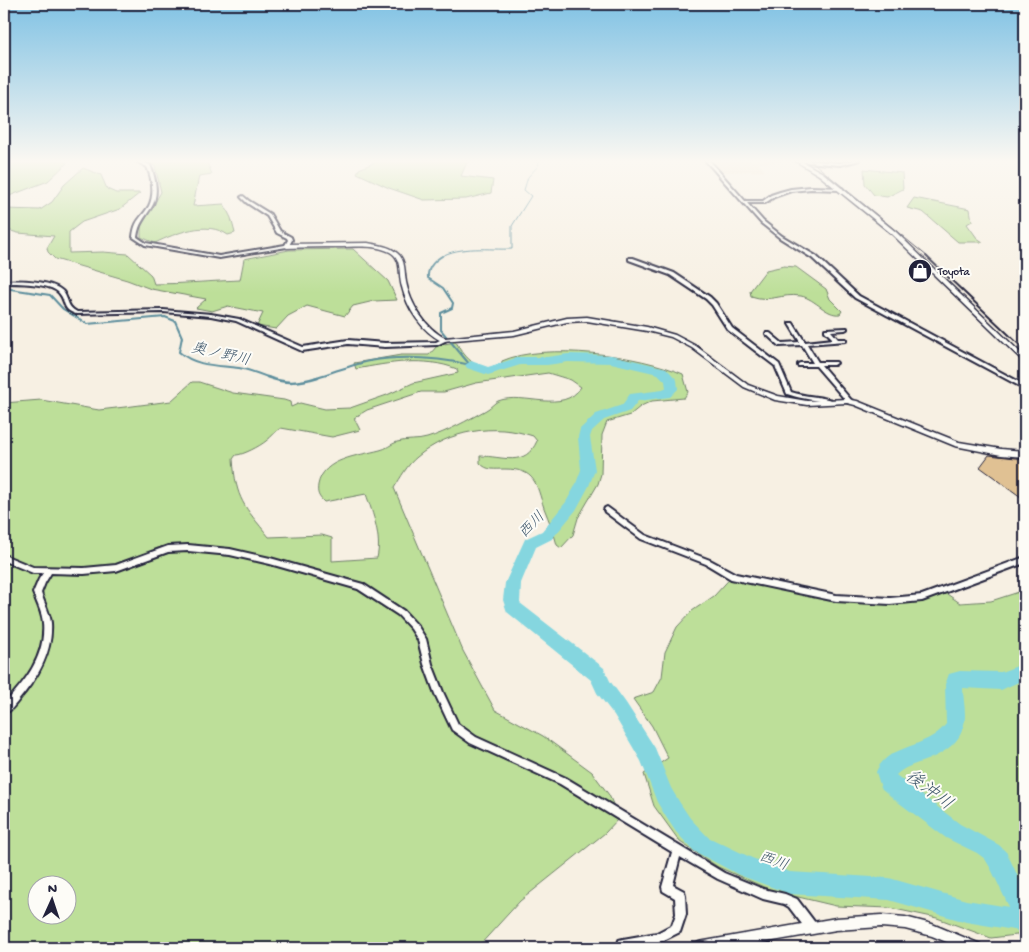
<svg xmlns="http://www.w3.org/2000/svg" width="1029" height="952" font-family="'Gochi Hand','Klee One',sans-serif">
  <style>
    .built { fill: #f0e2cb }
    .green { fill: #bddf99; stroke: #70806a; fill-rule: evenodd }
    .lines { fill: none; stroke-linecap: round; stroke-linejoin: round }
    .stream-far2 { stroke: #5d8e9d; stroke-width: 1 }
    .stream-far1 { stroke: #5d8e9d; stroke-width: 2 }
    .stream { stroke: #5d8e9d; stroke-width: 2.5 }
    .river { fill: #85d6df; fill-rule: evenodd }
    .building { fill: #e0c193; stroke: #22223b }
    .minor-casing { stroke: #22223b; stroke-width: 4 }
    .tertiary-casing { stroke: #22223b; stroke-width: 3 }
    .minor { fill: #fdfcf7; fill-rule: evenodd }
    .tertiary { fill: #fdfcf7; fill-rule: evenodd }
    .rail-far1 { stroke: #22223b; stroke-width: 1 }
    .rail { stroke: #22223b; stroke-width: 2 }
    .labels { text-anchor: middle; stroke-width: 4; stroke-linejoin: round; paint-order: stroke }
    .far-poi-label { font-size: 11px; fill: #22223b; stroke: #fdfcf7; text-anchor: start }
    .water-label { font-size: 15px; font-style: italic; fill: #40586c; stroke: #fdfcf7 }
    .near-water-label { font-size: 18px; font-style: italic; fill: #40586c; stroke: #fdfcf7 }
  </style>
  <rect width="100%" height="100%" fill="#f7f0e3"/>
  <filter id="ink" filterUnits="userSpaceOnUse"><feTurbulence type="fractalNoise" baseFrequency=".02" numOctaves="2"/><feDisplacementMap in="SourceGraphic" scale="10" xChannelSelector="R" yChannelSelector="G"/><feConvolveMatrix kernelMatrix="1 2 1 2 8 2 1 2 1" color-interpolation-filters="sRGB"/></filter>
  <g filter="url(#ink)">
    <path class="built" d="M 709,160 L 788,160 L 788,161 L 758,163 L 765,171 L 718,172 Z"/>
    <g class="green">
      <path d="M 4,160 L 63,160 L 67,163 L 48,181 L 4,198 Z"/>
      <path d="M 137,160 L 206,160 L 212,174 L 199,176 L 193,206 L 224,204 L 231,218 L 235,233 L 228,235 C 207,220 176,233 155,243 L 141,237 L 141,227 L 161,192 L 155,166 Z"/>
      <path d="M 380,160 L 468,160 L 461,176 L 493,180 L 491,193 L 466,199 L 424,200 L 389,188 L 357,173 L 359,169 Z"/>
      <path d="M 83,168 L 101,175 L 107,189 L 116,193 L 140,193 L 120,209 L 82,222 L 69,232 L 69,253 L 103,252 L 128,254 L 151,275 L 154,284 C 183,284 211,281 240,280 L 244,259 L 289,250 L 353,249 L 388,281 L 397,300 L 374,301 L 353,306 L 345,316 L 307,306 L 288,316 L 276,329 L 257,326 L 263,313 L 228,306 L 212,311 L 196,308 L 206,299 L 151,289 L 127,280 L 55,259 L 48,252 L 47,248 L 54,236 L 18,233 L 4,229 L 4,209 L 40,210 L 52,202 L 64,185 Z"/>
      <path d="M 864,169 L 902,173 L 903,189 L 887,197 L 874,195 L 865,184 Z"/>
      <path d="M 914,198 L 970,209 L 972,221 L 967,224 L 977,238 L 983,242 L 958,242 L 923,212 L 907,208 Z"/>
      <path d="M 784,266 L 796,267 L 826,289 L 830,299 L 842,311 L 840,314 C 826,316 816,299 801,296 C 780,293 772,303 751,296 L 750,291 L 766,270 Z"/>
      <path d="M 456,342 C 466,359 479,374 501,366 L 502,361 C 545,342 640,355 683,374 L 688,392 L 684,398 L 652,401 L 641,406 L 630,415 L 607,422 L 602,435 L 601,474 L 598,484 L 578,518 L 573,535 L 561,548 L 557,545 C 554,532 549,521 544,508 C 536,484 536,469 505,469 C 495,469 487,471 480,463 L 480,456 C 503,456 525,468 537,441 L 533,436 C 494,423 449,430 417,457 C 407,465 401,477 394,488 L 463,651 L 495,710 L 543,736 L 592,772 L 609,795 L 619,818 L 605,833 L 520,901 L 477,948 L 4,948 L 4,403 L 41,400 L 99,410 L 125,407 L 171,401 L 192,382 L 199,382 L 233,393 L 284,400 L 290,402 L 291,407 L 300,403 L 325,409 L 350,408 L 387,395 L 413,383 L 458,373 L 457,369 C 424,356 389,363 356,369 L 354,363 L 401,355 L 429,355 L 438,345 ZM 548,373 L 571,380 L 581,387 C 563,415 524,391 498,401 C 494,403 490,408 486,410 C 468,420 447,432 427,438 C 418,441 407,439 397,442 C 391,444 386,449 380,450 C 358,456 323,458 318,485 C 317,493 318,496 324,502 L 366,494 C 373,514 382,537 377,558 L 332,561 L 332,538 L 322,535 L 269,537 C 244,506 236,500 233,459 L 236,455 C 243,455 260,446 266,441 C 272,437 275,431 281,428 L 332,437 L 360,430 L 354,418 L 367,410 L 421,392 L 444,392 L 476,383 ZM 38,884 L 68,884 L 68,914 L 38,914 Z"/>
      <path d="M 735,573 L 832,595 L 902,598 L 941,590 L 960,603 L 991,601 L 1025,590 L 1025,934 L 991,938 L 937,918 L 890,908 L 836,906 L 773,891 L 718,867 L 680,842 L 654,806 L 644,774 L 668,758 L 652,726 L 633,699 L 654,692 L 662,677 L 665,652 L 677,627 L 692,611 L 714,596 Z"/>
    </g>
    <g class="lines">
      <path class="stream-far2" d="M 440,257 C 461,245 489,250 512,249 L 512,226 L 531,196 L 524,190 L 528,177 L 538,166 L 539,160"/>
      <g class="stream-far1">
        <path d="M 442,256 C 434,261 427,268 428,278 L 443,288 L 453,303 L 452,308 L 441,313 L 441,330 L 470,365"/>
        <path d="M 4,288 L 50,295 L 63,309 L 87,324 L 165,317 L 175,321 L 182,337 L 179,352 C 197,367 217,365 239,368 C 250,370 260,374 270,378"/>
        <path d="M 314,378 C 333,372 351,365 370,361 C 404,355 438,358 471,365"/>
      </g>
      <path class="stream" d="M 267,377 C 285,384 299,383 318,377"/>
      <path class="river" d="M 568,354 L 611,355 L 666,368 L 677,380 L 678,389 L 670,397 L 638,401 L 630,411 L 604,420 L 592,431 L 590,437 L 595,470 L 589,486 L 576,510 L 552,539 L 536,547 L 521,583 L 520,603 L 604,668 L 610,681 L 626,703 L 655,748 L 671,788 L 680,803 L 690,818 L 708,837 L 752,858 L 790,872 L 889,878 L 966,900 L 1009,907 L 991,869 L 985,859 L 977,853 L 946,838 L 894,799 L 881,788 L 876,772 C 888,743 926,750 946,724 L 945,685 L 949,674 L 960,671 L 1001,672 L 1025,663 L 1025,679 L 1001,690 L 963,688 C 963,697 965,706 965,715 C 965,740 946,753 924,761 C 914,765 904,767 896,775 L 960,824 L 999,845 L 1007,853 L 1025,892 L 1025,932 L 966,922 L 889,900 L 790,894 L 739,875 L 694,851 L 676,832 L 666,817 L 657,802 L 641,761 L 614,715 L 597,693 L 591,680 L 507,612 L 503,600 L 505,583 L 525,539 L 542,531 L 566,502 L 575,486 L 581,470 L 578,437 L 580,429 L 596,414 L 622,405 L 630,394 L 663,390 L 666,388 L 665,381 L 658,374 L 611,363 L 568,362 L 547,365 L 520,365 L 488,375 L 467,368 L 465,365 L 471,361 L 488,367 L 519,357 L 547,357 Z"/>
    </g>
    <path class="building" d="M 989,455 L 1025,459 L 1025,500 L 980,467 Z"/>
    <g class="lines">
      <g class="minor-casing">
        <g id="minor">
          <path d="M 134,160 L 139,160 L 150,165 C 156,178 159,196 151,208 C 144,219 139,223 137,237 L 146,243 L 219,256 L 285,245 L 288,240 L 287,238 L 277,233 L 267,216 L 247,203 L 241,197 L 243,196 L 249,201 L 270,214 L 280,231 L 291,237 L 292,240 L 288,247 L 287,247 L 219,258 L 145,245 L 133,237 C 135,219 141,219 149,206 C 155,194 152,178 147,167 Z"/>
          <path d="M 705,160 L 709,160 L 745,201 L 763,201 L 771,195 L 780,192 L 791,189 L 811,187 L 842,188 L 843,189 L 841,190 L 811,189 L 791,191 L 774,197 L 765,203 L 747,203 L 763,221 L 782,236 L 816,256 L 859,296 L 1025,385 L 1025,389 L 855,298 L 812,258 L 780,238 L 761,223 Z"/>
          <path d="M 794,160 L 807,160 L 840,163 L 854,160 L 860,160 L 840,165 L 796,161 Z"/>
          <path d="M 629,258 L 633,258 L 674,273 L 710,297 L 716,303 L 732,328 L 779,364 L 791,392 C 805,397 821,396 835,401 L 836,402 L 835,403 C 830,403 824,402 819,401 C 808,399 798,398 787,394 L 775,366 L 728,330 L 712,305 L 706,299 L 670,275 L 629,260 Z"/>
          <path d="M 4,281 C 18,280 55,280 64,293 C 69,301 67,307 77,312 L 163,310 L 211,314 L 239,319 L 303,347 L 348,340 L 385,343 L 436,342 L 444,338 L 447,340 L 437,345 L 385,347 L 348,344 L 302,351 L 236,321 L 211,316 L 163,312 L 76,314 C 61,309 67,302 59,293 C 51,283 16,283 4,283 Z"/>
          <path d="M 789,323 L 793,323 L 805,342 L 833,339 L 825,331 L 825,329 L 847,328 L 847,329 L 845,330 L 831,331 L 838,339 L 846,339 L 846,341 L 807,344 L 818,362 L 836,362 L 837,363 L 834,365 L 821,365 L 852,401 L 853,402 L 852,403 L 848,403 L 816,366 L 798,366 L 798,364 L 800,363 L 813,363 L 802,345 L 779,346 L 766,334 L 766,333 L 770,333 L 782,343 L 800,342 L 789,324 Z"/>
          <path d="M 607,507 L 645,535 L 710,560 L 736,574 L 836,595 L 890,598 L 922,595 L 1025,557 L 1025,563 L 922,601 L 890,604 L 836,601 L 731,579 L 706,564 L 641,539 L 605,512 L 604,510 L 605,508 Z"/>
          <path d="M 188,545 L 230,549 L 270,558 L 363,584 L 404,611 L 417,625 L 426,639 L 432,664 L 443,692 L 458,724 L 476,737 L 566,778 L 724,873 L 763,889 L 785,894 L 797,899 L 816,924 L 817,928 L 816,932 L 812,933 L 808,932 L 789,907 L 784,904 L 763,899 L 718,879 L 680,857 L 673,885 L 684,891 L 685,895 L 686,914 L 680,932 L 658,943 L 629,948 L 619,948 L 618,944 L 619,940 L 623,939 L 657,933 L 672,925 L 676,914 L 675,898 L 663,891 L 662,887 L 672,852 L 560,784 L 470,743 L 452,730 L 435,694 L 424,664 L 418,640 L 411,629 L 398,615 L 358,589 L 270,564 L 230,555 L 188,551 L 168,552 L 116,571 L 84,574 L 51,573 L 45,583 L 41,593 C 44,603 50,613 51,623 C 53,653 37,679 18,701 C 14,706 10,712 4,714 L 4,704 C 25,682 46,656 43,623 C 42,612 37,603 33,593 L 39,579 L 43,573 L 33,573 L 4,561 L 4,555 L 33,567 L 84,568 L 116,565 L 168,546 Z"/>
        </g>
      </g>
      <g class="tertiary-casing">
        <g id="tertiary">
          <path d="M 794,160 L 799,160 L 823,173 L 896,232 L 1025,357 L 1025,362 L 1023,361 L 892,234 L 819,175 Z"/>
          <path d="M 368,243 C 378,245 390,246 397,253 C 406,260 404,272 406,282 C 410,303 425,328 445,338 L 514,331 L 567,318 L 587,317 L 647,327 L 675,335 L 696,346 L 748,385 L 778,396 L 807,401 L 847,399 L 857,401 L 959,442 L 1001,449 L 1025,451 L 1025,457 L 1001,455 L 955,446 L 855,405 L 847,403 L 807,405 L 775,400 L 744,387 L 692,348 L 671,337 L 647,331 L 587,321 L 567,322 L 514,335 L 442,341 C 422,332 407,308 402,287 C 398,275 403,259 390,252 C 374,244 354,247 337,247 C 320,247 304,247 287,248 L 284,246 L 287,244 Z"/>
          <path d="M 881,915 L 905,917 L 932,924 L 980,944 L 982,948 L 961,948 L 932,936 L 905,929 L 881,927 L 836,930 L 733,948 L 693,948 L 695,944 L 699,942 L 836,918 Z"/>
        </g>
      </g>
      <use href="#minor" class="minor"/>
      <use href="#tertiary" class="tertiary"/>
      <path class="rail-far1" d="M 810,160 L 928,257"/>
      <path class="rail" d="M 926,256 L 1025,350"/>
    </g>
  </g>
  <linearGradient id="sky" x2="0" y2="1"><stop stop-color="#80c2e4"/><stop offset="0.55" stop-color="#fbf8f2"/><stop offset="1" stop-color="#fbf8f2" stop-opacity="0"/></linearGradient>
  <rect width="1029" height="293" fill="url(#sky)"/>
  <defs>
    <g id="shop-disc" transform="scale(1.25)"><circle r="9.5" fill="#22223b" stroke="#fdfcf7"/><path d="M-5-2.5h2.3a2.7 3.5 0 0 1 5.4 0H5L5.5 6h-11ZM-1.5-2.5h3a1.5 2.3 0 0 0-3 0Z" fill="#fff"/></g>
  </defs>
  <g fill-rule="evenodd">
    <use href="#shop-disc" x="920" y="271"/>
  </g>
  <g class="labels">
    <g class="far-poi-label">
      <text x="938" y="275">Toyota</text>
    </g>
    <g class="water-label">
      <text transform="translate(221 353) rotate(13)" y="5">奥ノ野川</text>
      <text transform="translate(531 524) rotate(-45)" y="5">西川</text>
      <text transform="translate(774 860) rotate(20)" y="5">西川</text>
    </g>
    <g class="near-water-label">
      <text transform="translate(930 789) rotate(37)" y="6">後沖川</text>
    </g>
  </g>
  <rect width="1029" height="952" fill="none" stroke="#fdfcf7" stroke-width="20"/>
  <rect x="10" y="10" width="1009" height="932" fill="none" stroke="#22223b" stroke-width="2" filter="url(#ink)"/>
  <g transform="translate(52 900) rotate(3)"><circle r="24" fill="#fdfcf7" stroke="#a5a5ac"/>
  <path d="M0-4L9 19L0 12L-9 19Z" fill="#22223b"/>
  <text y="-8" font-size="14" font-weight="bold" text-anchor="middle" fill="#22223b">N</text>
  </g>
</svg>
